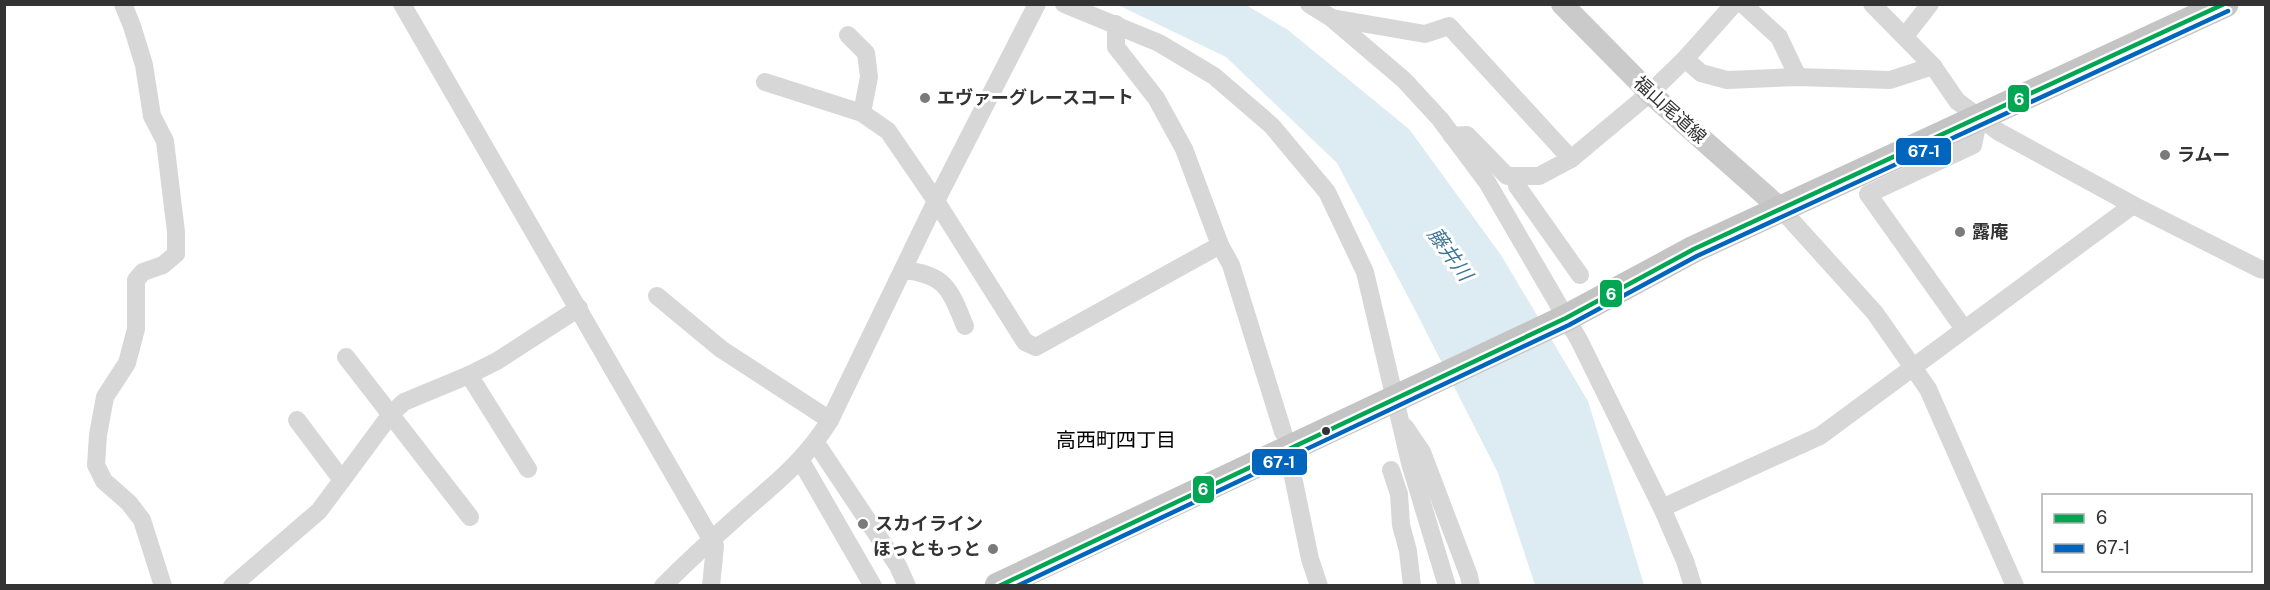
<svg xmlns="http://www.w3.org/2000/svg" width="2270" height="590" font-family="'Public Sans','Noto Sans JP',sans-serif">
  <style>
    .water { fill: #ddebf3 }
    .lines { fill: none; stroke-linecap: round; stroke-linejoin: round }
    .minor { stroke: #d7d7d7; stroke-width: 18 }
    .major { stroke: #cacaca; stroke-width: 22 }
    .highway { stroke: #c4c4c4; stroke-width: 27 }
    .bus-1-casing { stroke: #fff; stroke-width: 9 }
    .bus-2-casing { stroke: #fff; stroke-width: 9 }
    .bus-1 { stroke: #00a651; stroke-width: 4.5 }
    .bus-2 { stroke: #0065bd; stroke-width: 4.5 }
    .poi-dot { fill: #7a7a7a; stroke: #fff; stroke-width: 2 }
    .bus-dot { fill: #333; stroke: #fff; stroke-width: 2 }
    .labels { text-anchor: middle; stroke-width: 6; stroke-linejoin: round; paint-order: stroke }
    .poi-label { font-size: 18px; font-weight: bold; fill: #333; stroke: #fff; text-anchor: start }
    .street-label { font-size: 18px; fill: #333; stroke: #fff }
    .water-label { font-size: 20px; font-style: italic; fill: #3f7597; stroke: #fff }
    .neighbourhood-label { font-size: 20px; fill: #000; stroke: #fff }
    .line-badge { stroke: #fff; stroke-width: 2 }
    .badge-label { font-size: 16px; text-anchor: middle; font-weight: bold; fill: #fff }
  </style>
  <rect width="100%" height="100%" fill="#fff"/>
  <path class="water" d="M 1118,5 L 1246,5 L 1288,30 L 1409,129 L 1501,255 L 1588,401 L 1644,585 L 1535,585 L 1498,473 L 1412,304 L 1337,163 L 1226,57 Z"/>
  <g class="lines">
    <g class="minor">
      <path d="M 123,4 L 132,26 L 144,65 L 152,116 L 165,141 L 176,232 L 176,254 L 163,265 L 143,272 L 136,280 L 136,329 L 127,363 L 105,397 L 98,435 L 96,465 L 104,481 L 129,503 L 142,520 L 163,586"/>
      <path d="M 402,4 L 715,546 L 711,586"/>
      <path d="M 1064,4 L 1159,43 L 1214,76 L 1272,126 L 1327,192 L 1365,272 L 1410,463 L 1447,586"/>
      <path d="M 1309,4 L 1330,17 L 1404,80 L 1440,119 L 1487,182 L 1579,340 L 1662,508 L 1685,561 L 1693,586"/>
      <path d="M 1743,4 L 1779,37 L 1798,77"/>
      <path d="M 1872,4 L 1933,66 L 1957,101 L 1999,132 L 2133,205 L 2260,269 L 2266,270"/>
      <path d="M 1332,18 L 1425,34 L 1449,26 L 1571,159"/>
      <path d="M 1116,24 L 1116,47 L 1156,98 L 1184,149 L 1220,245 L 1231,265 L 1283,432"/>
      <path d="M 848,35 L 866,53 L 869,77 L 862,113"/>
      <path d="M 1905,36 L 1930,4"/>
      <path d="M 1685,59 L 1701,73 L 1727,80 L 1798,77 L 1890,80 L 1933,66"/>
      <path d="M 765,82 L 862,113 L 888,131 L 936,201 L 1025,342 L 1036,347 L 1220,245"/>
      <path d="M 1452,136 L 1467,135 L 1507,176 L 1539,176 L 1571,159 L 1650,93 L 1685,59 L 1734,4"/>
      <path d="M 1518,176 L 1517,186 L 1580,275"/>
      <path d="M 1782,210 L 1875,313 L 1928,389 L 2015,586"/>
      <path d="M 903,270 C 946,274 950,290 965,326"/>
      <path d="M 657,296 L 721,349 L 830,420"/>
      <path d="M 1964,329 L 1868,194 L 1973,145 L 1979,117"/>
      <path d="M 346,357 L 470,517"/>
      <path d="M 469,375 L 528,469"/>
      <path d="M 297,420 L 342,480"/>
      <path d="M 1405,427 L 1422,452 L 1469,576 L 1471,586"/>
      <path d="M 816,443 L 898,566 L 907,586"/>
      <path d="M 801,461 L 873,586"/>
      <path d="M 1291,467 L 1310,559 L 1319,586"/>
      <path d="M 1391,470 L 1399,494 L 1401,525 L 1408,551 L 1412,586"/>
      <path d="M 1662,508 L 1820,436 L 2133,205"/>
      <path d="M 232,586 L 319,511 L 391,414 L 404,402 L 469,375 L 497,361 L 579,308"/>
      <path d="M 663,586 C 687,562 712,539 738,516 C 773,485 805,461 830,420 L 936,201 L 1037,4"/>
    </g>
    <path class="major" d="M 1562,4 L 1650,93 L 1782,210"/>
    <path class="highway" d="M 998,586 L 1566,318 L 1694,249 L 2225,4"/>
    <g class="bus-1-casing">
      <path id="bus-1" d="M 999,586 L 1566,318 L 1694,249 L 2224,4"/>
    </g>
    <g class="bus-2-casing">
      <path id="bus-2" d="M 1017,586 L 1569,325 L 1697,256 L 2228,11"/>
    </g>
    <use href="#bus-1" class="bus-1"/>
    <use href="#bus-2" class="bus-2"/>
  </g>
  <g class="poi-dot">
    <circle cx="925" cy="98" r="6"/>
    <circle cx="2165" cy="155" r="6"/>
    <circle cx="1960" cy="232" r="6"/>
    <circle cx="863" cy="524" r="6"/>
    <circle cx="993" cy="549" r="6"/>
  </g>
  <circle class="bus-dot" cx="1326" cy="431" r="5"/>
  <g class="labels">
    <g class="poi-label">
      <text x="937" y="104">エヴァーグレースコート</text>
      <text x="2177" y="161">ラムー</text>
      <text x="1972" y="238">露庵</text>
      <text x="875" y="530">スカイライン</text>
      <text x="981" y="555" text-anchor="end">ほっともっと</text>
    </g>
    <g class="street-label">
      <text transform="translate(1670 110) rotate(42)" y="6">福山尾道線</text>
    </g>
    <g class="water-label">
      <text transform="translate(1450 254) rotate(54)" y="7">藤井川</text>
    </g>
    <g class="neighbourhood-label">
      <text x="1116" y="447">高西町四丁目</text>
    </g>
  </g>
  <g class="line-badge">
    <rect x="2007" y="84" width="23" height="29" rx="6" fill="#00a651"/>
    <rect x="1895" y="137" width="57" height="29" rx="6" fill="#0065bd"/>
    <rect x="1599" y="279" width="24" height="29" rx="6" fill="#00a651"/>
    <rect x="1251" y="448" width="57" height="28" rx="6" fill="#0065bd"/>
    <rect x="1192" y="475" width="23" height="29" rx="6" fill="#00a651"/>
  </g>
  <g class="badge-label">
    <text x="2019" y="105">6</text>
    <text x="1924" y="157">67-1</text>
    <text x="1611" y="300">6</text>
    <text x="1279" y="468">67-1</text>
    <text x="1203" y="495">6</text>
  </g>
  <rect width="2270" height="590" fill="none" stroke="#333333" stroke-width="12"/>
  <rect x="2042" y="494" width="210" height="78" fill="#ffffff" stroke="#adadad" stroke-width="1.5"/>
  <rect x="2054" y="514" width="30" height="9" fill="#00a651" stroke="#adadad" stroke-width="1.5"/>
  <text x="2096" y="524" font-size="18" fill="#333333">6</text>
  <rect x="2054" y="544" width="30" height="9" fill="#0065bd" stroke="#adadad" stroke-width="1.5"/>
  <text x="2096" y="554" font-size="18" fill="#333333">67-1</text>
</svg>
